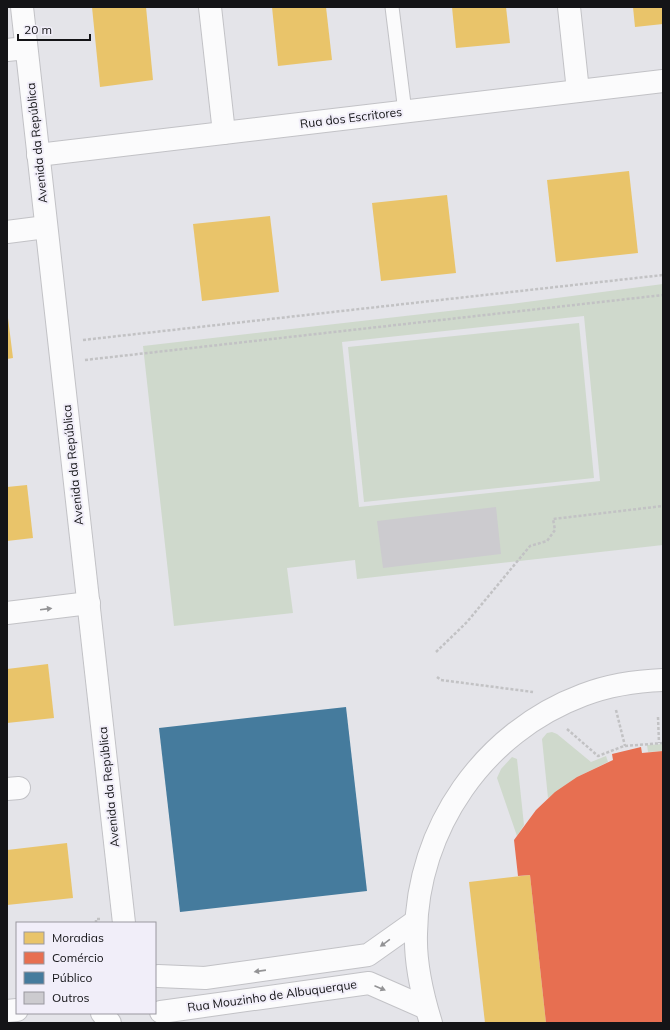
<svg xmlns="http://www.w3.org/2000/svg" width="670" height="1030" font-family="Mulish,sans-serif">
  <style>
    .green { fill: #cfd9cc; fill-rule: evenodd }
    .homes { fill: #e9c46a }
    .shops { fill: #e76f51 }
    .public { fill: #457b9d }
    .building { fill: #cccbcf }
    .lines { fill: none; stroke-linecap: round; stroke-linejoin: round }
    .lane-casing { stroke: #c2c2c6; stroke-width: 15 }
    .street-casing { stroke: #c2c2c6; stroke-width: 24 }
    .secondary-casing { stroke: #c2c2c6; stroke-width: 24 }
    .primary-casing { stroke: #c2c2c6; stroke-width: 24 }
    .path { stroke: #c2c2c4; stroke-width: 2.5; stroke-dasharray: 3 2; stroke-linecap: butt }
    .lane { stroke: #fbfbfc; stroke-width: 13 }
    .street { stroke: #fbfbfc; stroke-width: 22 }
    .secondary { stroke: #fbfbfc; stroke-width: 22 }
    .primary { stroke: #fbfbfc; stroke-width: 22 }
    .oneway { fill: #939395 }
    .labels { text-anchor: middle; stroke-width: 4; stroke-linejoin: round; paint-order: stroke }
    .street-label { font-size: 12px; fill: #141417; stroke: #f1eef9 }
  </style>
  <rect width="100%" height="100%" fill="#e4e4e9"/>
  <g class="green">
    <path d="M 663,284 L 663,545 L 357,579 L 355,560 L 287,568 L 293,613 L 174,626 L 143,346 L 511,304 ZM 584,316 L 600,481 L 359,507 L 342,342 Z"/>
    <path d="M 579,323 L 594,478 L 364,502 L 348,347 Z"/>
    <path d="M 552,732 L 557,734 L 591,762 L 606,756 L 608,762 L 577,777 L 548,798 L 542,739 L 547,733 Z"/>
    <path d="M 663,744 L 663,751 L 648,752 L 647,745 Z"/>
    <path d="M 512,757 L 517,759 L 524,825 L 517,836 L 497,778 L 501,769 Z"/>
  </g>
  <g class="homes">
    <path d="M 92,7 L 146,7 L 153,80 L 100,87 Z"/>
    <path d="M 272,7 L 326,7 L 332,60 L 278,66 Z"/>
    <path d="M 452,7 L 506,7 L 510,43 L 456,48 Z"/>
    <path d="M 633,7 L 663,7 L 663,24 L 635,27 Z"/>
    <path d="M 629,171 L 638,253 L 556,262 L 547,180 Z"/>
    <path d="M 447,195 L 456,273 L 381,281 L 372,203 Z"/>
    <path d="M 270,216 L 279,292 L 202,301 L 193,224 Z"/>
    <path d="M 7,310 L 13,358 L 7,359 Z"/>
    <path d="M 27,485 L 33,538 L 7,541 L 7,487 Z"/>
    <path d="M 48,664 L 54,718 L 7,723 L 7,669 Z"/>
    <path d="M 67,843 L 73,898 L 7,905 L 7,850 Z"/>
    <path d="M 530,875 L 546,1023 L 485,1023 L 469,882 Z"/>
  </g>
  <path class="shops" d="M 641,747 L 642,753 L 663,751 L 663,1023 L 546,1023 L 530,875 L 518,876 L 514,840 L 536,810 L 555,792 L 577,777 L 613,760 L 612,754 Z"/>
  <path class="public" d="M 346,707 L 367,891 L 180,912 L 159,728 Z"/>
  <path class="building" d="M 496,507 L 501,554 L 383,568 L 377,521 Z"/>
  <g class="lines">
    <g class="lane-casing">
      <path id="lane" d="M 392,7 L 405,112"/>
    </g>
    <g class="street-casing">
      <g id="street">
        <path d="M 210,7 L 224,133"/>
        <path d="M 569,7 L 578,91"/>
        <path d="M 7,50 L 26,48"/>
        <path d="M 38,155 L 663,81"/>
        <path d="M 7,232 L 46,227"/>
        <path d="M 7,613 L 89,603"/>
        <path d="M 7,789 L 19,788"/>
      </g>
    </g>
    <g class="secondary-casing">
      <path id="secondary" d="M 22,7 L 124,923"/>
    </g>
    <g class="primary-casing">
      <g id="primary">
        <path d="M 158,976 L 205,978 L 368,955 L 416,921"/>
        <path d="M 7,1011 L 17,1010"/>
        <path d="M 161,1012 L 369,983 L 426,1008"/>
        <path d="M 102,1013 L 110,1023"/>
        <path d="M 431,1023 C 422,994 415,964 416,934 C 417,828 484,732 583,695 C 609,685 636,681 663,680"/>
      </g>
    </g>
    <g class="path">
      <path d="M 83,340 L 663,275"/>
      <path d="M 85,360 L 663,295"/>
      <path d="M 436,652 L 467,622 L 530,546 L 547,541 L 555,530 L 553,519 L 663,506"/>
      <path d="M 437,677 L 441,680 L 533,692"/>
      <path d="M 616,710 L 625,746"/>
      <path d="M 658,717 L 659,743"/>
      <path d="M 567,729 L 598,756 L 624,746 L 663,743"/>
      <path d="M 96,923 L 96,919 L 100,919"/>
    </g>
    <use href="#lane" class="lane"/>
    <use href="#street" class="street"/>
    <use href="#secondary" class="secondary"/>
    <use href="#primary" class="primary"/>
  </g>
  <defs><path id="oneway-solid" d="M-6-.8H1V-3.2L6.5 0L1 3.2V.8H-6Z"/></defs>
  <g class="oneway">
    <use href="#oneway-solid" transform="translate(46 609) rotate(-7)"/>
    <use href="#oneway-solid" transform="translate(385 943) rotate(144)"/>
    <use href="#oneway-solid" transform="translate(260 971) rotate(172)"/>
    <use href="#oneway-solid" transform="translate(380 988) rotate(23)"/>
  </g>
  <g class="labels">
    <g class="street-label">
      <text transform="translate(351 118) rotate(-7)" y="4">Rua dos Escritores</text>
      <text transform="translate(37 143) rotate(-96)" y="4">Avenida da República</text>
      <text transform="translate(73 465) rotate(-96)" y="4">Avenida da República</text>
      <text transform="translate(109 787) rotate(-96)" y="4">Avenida da República</text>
      <text transform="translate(272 996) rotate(-8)" y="4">Rua Mouzinho de Albuquerque</text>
    </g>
  </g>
  <rect width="670" height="1030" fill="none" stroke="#141417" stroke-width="16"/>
  <rect x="16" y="922" width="140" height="92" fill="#f1eef9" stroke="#99979f"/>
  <rect x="24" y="932" width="20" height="12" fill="#e9c46a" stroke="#99979f"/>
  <text x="52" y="942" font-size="12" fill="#141417">Moradias</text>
  <rect x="24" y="952" width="20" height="12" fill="#e76f51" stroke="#99979f"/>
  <text x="52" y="962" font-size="12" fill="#141417">Comércio</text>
  <rect x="24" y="972" width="20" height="12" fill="#457b9d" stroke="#99979f"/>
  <text x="52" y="982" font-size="12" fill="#141417">Público</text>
  <rect x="24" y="992" width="20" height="12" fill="#cccbcf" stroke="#99979f"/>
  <text x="52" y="1002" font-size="12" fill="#141417">Outros</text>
  <path d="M18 34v6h72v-6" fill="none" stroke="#141417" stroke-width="2"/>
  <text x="24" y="34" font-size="12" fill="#141417" stroke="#f1eef9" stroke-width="3" paint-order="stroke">20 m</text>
</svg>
